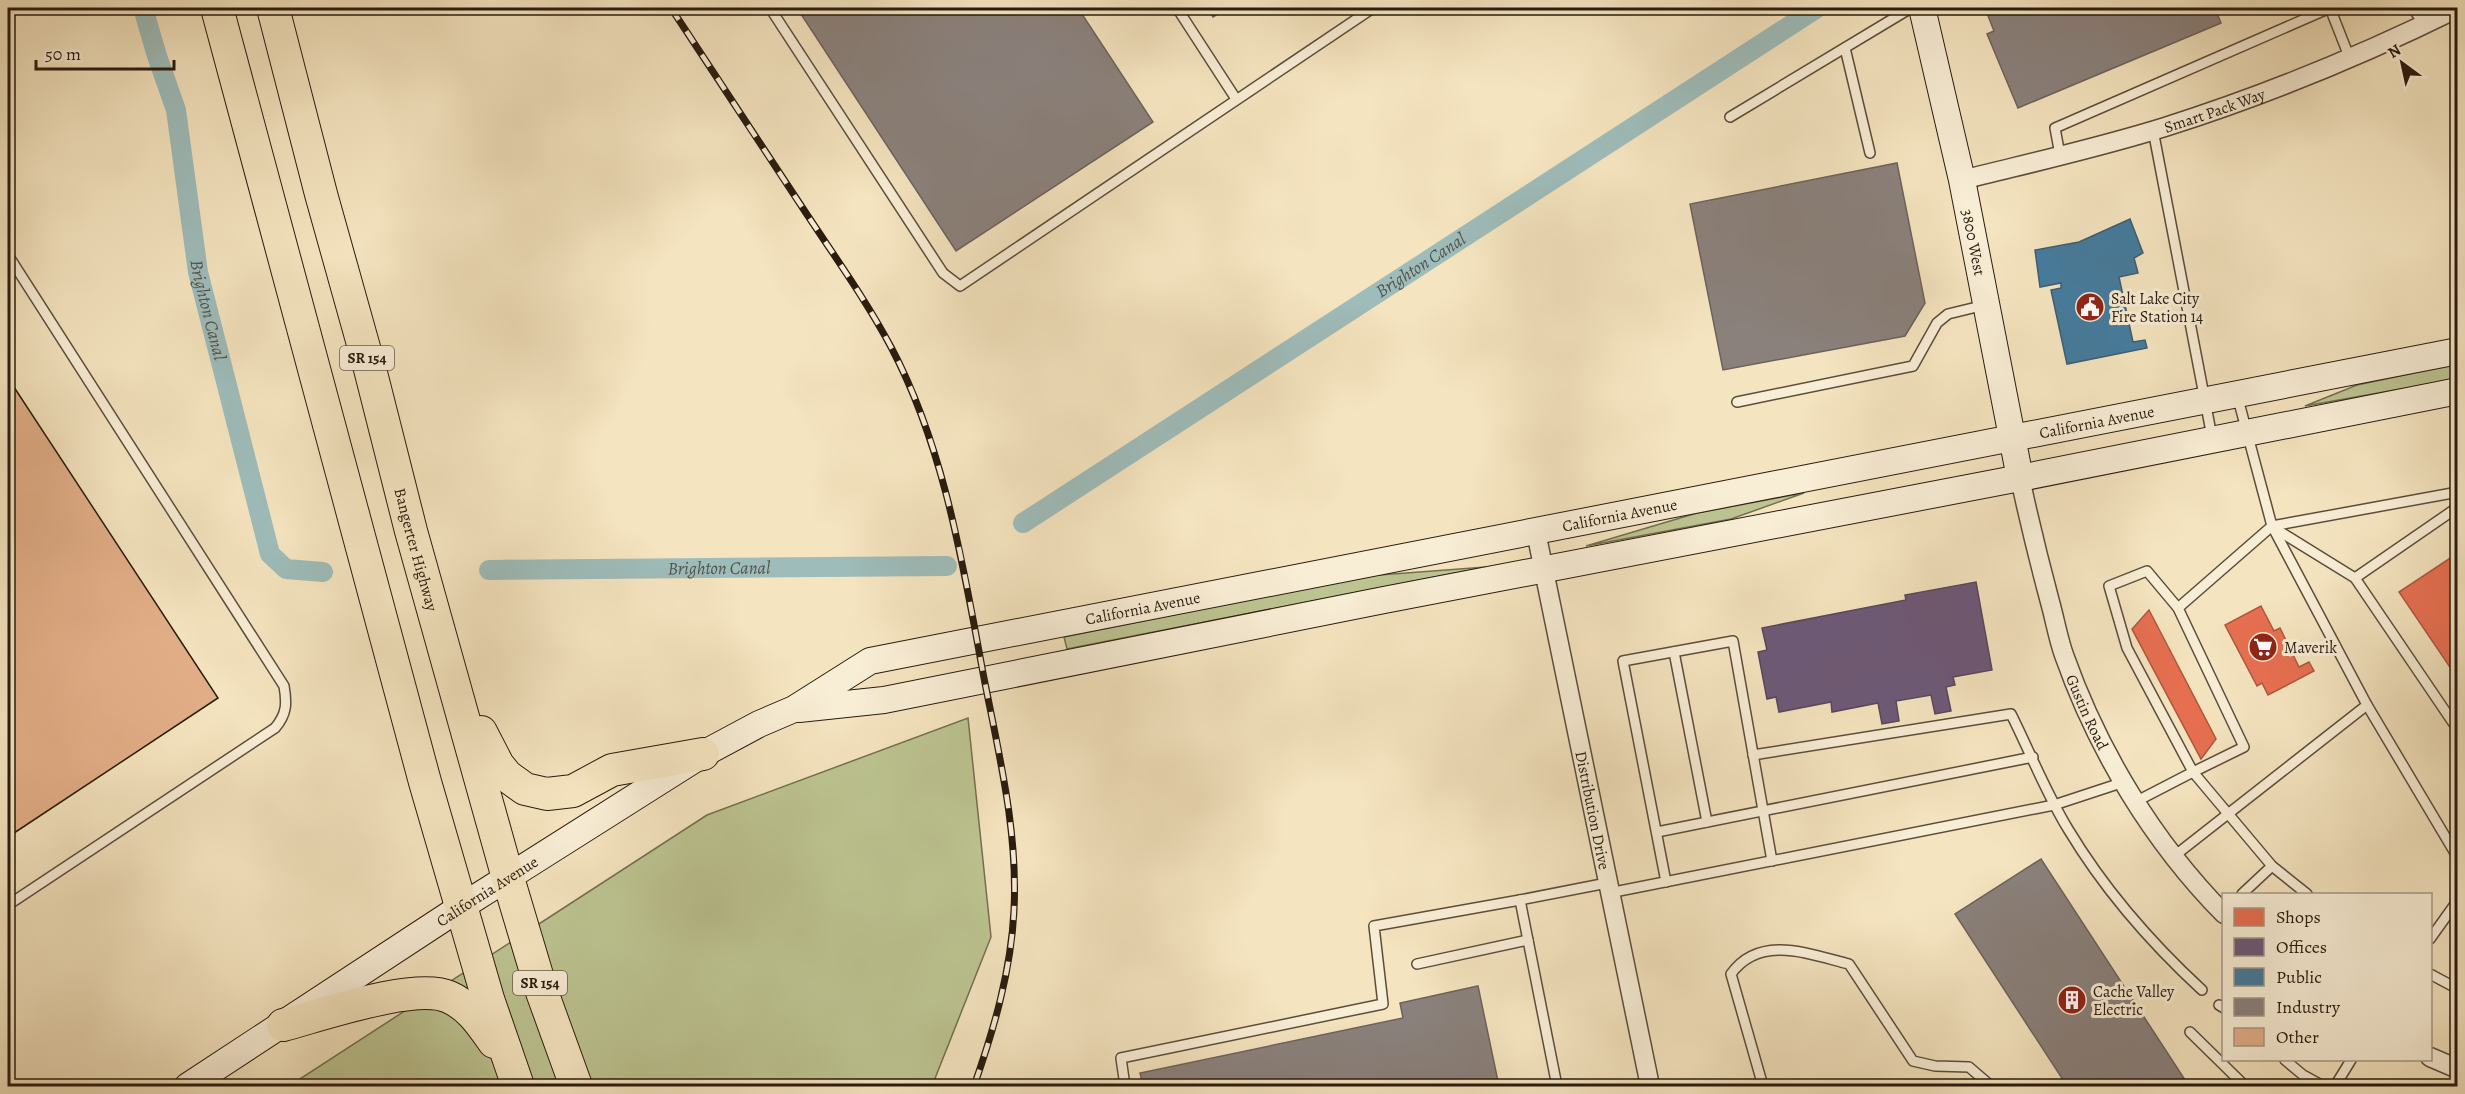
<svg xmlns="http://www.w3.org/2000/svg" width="2465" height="1094" font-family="Alegreya,serif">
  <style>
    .green { fill: #bcc491; stroke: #727050; stroke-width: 1.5 }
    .shops { fill: #e76f51; stroke: #ae563d; stroke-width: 1.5 }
    .offices { fill: #6d597a; stroke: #59465a; stroke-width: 1.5 }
    .public { fill: #457b9d; stroke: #3d5e72; stroke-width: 1.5 }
    .industry { fill: #8a817c; stroke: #6d625b; stroke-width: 1.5 }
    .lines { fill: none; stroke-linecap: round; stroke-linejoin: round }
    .canal { stroke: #9ebcba; stroke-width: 20 }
    .building { fill: #e2ae87; stroke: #291b0f; stroke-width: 1.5 }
    .lane-casing { stroke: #5c4d3b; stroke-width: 12 }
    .street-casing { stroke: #5c4d3b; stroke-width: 21 }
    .secondary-casing { stroke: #291b0f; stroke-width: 28 }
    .highway-casing { stroke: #291b0f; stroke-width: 34 }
    .lane { stroke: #f8edd5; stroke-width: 9 }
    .street { stroke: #f8edd5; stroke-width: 18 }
    .secondary { stroke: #f8edd5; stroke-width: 26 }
    .highway { stroke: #f4e4bf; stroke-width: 32 }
    .rail-casing { stroke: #291b0f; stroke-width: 7 }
    .rail { stroke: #f8edd5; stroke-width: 4.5; stroke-dasharray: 14; stroke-linecap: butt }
    .labels { text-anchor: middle; stroke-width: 6; stroke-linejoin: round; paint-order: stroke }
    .shield { fill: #f8edd5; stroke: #675a4a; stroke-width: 1.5 }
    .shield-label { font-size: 15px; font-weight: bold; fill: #291b0f }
    .street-label { font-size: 16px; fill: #291b0f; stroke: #f8edd5 }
    .poi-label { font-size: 16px; fill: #291b0f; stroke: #f8edd5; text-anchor: start }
    .water-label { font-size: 18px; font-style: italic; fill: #52534b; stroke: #f8edd5 }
  </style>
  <rect width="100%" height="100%" fill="#f4e4bf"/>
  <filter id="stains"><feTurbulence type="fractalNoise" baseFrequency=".00333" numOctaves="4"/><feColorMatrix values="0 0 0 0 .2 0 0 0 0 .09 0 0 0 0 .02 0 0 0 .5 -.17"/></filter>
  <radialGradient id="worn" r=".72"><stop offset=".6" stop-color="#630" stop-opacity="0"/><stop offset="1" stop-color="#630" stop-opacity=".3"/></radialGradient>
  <g class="green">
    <path d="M 2457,364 L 2457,379 L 2305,406 L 2357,385 Z"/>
    <path d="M 1804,493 L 1731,519 L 1586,546 L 1697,513 Z"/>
    <path d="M 1486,567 L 1067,649 L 1064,637 L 1366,576 Z"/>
    <path d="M 968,718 L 991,937 L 932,1086 L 289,1086 L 707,815 Z"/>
  </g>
  <g class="shops">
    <path d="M 2458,553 L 2458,679 L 2399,592 Z"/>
    <path d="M 2261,606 L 2274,631 L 2280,628 L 2299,667 L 2309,662 L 2314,671 L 2268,695 L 2262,683 L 2257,686 L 2225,625 Z"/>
    <path d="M 2149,610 L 2216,739 L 2201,759 L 2132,629 Z"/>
  </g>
  <path class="offices" d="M 1976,582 L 1992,670 L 1953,677 L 1955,685 L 1946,687 L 1951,711 L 1935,714 L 1931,695 L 1896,701 L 1899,721 L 1882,724 L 1878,703 L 1832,712 L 1831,702 L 1779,712 L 1776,697 L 1767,699 L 1758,652 L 1767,650 L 1762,628 L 1906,600 L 1905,595 Z"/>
  <path class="public" d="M 2130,219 L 2143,253 L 2134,258 L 2138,273 L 2119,277 L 2133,342 L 2145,340 L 2147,348 L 2067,364 L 2051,290 L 2061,288 L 2061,283 L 2040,287 L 2035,250 L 2079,242 Z"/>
  <g class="industry">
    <path d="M 797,8 L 1078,8 L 1153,122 L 956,251 Z"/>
    <path d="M 1207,8 L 1228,8 L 1213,17 Z"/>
    <path d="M 1985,8 L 2215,8 L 2221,23 L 2018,108 L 1987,34 L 1994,31 Z"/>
    <path d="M 1897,163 L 1925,303 L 1905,336 L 1723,370 L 1690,204 Z"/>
    <path d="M 2041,859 L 2189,1086 L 2067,1086 L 1955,914 Z"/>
    <path d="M 1478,986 L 1499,1086 L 1143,1086 L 1140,1073 L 1403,1018 L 1400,1003 Z"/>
  </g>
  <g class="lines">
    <g class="canal">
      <path id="s1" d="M 143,8 L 157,56 L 176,110 L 198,272 L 270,554 L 286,569 L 323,572"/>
      <path id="s2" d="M 1023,523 L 1817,8"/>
      <path id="s3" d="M 489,570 L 947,566"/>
    </g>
  </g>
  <path class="building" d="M 8,378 L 218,698 L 8,837 Z"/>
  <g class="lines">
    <g class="lane-casing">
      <g id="lane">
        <path d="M 770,8 L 943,273 L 960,286 L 1373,8"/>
        <path d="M 1177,8 L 1236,99"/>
        <path d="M 2413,8 L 2424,25"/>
        <path d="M 1845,48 L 1870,153"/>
        <path d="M 1730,117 L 1911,8"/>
        <path d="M 2153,130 L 2212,437"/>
        <path d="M 2060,155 L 2055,128 L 2330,8 L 2350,59"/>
        <path d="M 8,255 L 284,686 C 287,703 287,714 275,728 L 8,905"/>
        <path d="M 1737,402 L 1913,366 L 1937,323 L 1948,314 L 1985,305"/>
        <path d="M 2272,526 L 2458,492"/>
        <path d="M 2274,528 L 2355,578 L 2458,730"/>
        <path d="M 2355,578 L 2458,507"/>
        <path d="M 2178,608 L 2244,747 L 2193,772 L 2272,866 L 2307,894"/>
        <path d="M 1674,652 L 1707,822"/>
        <path d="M 2367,705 L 2458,858"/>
        <path d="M 1753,755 L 2011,714 C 2030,752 2046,793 2068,829 C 2104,889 2150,942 2202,990"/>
        <path d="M 2135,802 L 2193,772 L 2127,648 L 2109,586 L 2147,571 L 2178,608 L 2272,526 L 2237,395"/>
        <path d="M 1657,832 L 2033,757"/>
        <path d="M 2173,857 L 2367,705 L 2272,526"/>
        <path d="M 1666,882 L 1623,661 L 1733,641 L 1772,861"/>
        <path d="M 1609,893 L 2054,805 L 2124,782"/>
        <path d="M 2242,894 L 2272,866"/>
        <path d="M 2430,939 L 2458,900"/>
        <path d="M 1417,964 L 1528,940"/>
        <path d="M 2430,974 L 2458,989"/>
        <path d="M 2219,1005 L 2224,1008"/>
        <path d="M 2190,1032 L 2245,1086"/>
        <path d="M 2285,1060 L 2303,1075 L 2323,1086"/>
        <path d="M 1125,1086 L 1121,1058 L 1383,1004 L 1374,926 L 1520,900"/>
        <path d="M 1557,1086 L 1520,900 L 1607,883"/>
        <path d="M 1763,1086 L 1731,974 C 1760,934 1809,954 1849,964 L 1913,1061 L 1935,1066 L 1969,1067 L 1991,1086"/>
        <path d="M 2335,1086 L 2351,1060"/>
      </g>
    </g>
    <g class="street-casing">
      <g id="street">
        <path id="s4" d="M 1962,180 C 2030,163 2098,148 2165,127 C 2266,95 2363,55 2458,8"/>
        <path id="s5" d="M 2020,478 C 2029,520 2039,561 2050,602 C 2055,620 2058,638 2064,655 C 2098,751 2153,842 2224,914"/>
        <path id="s6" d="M 1536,532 L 1650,1086"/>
        <path d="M 2430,1057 L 2458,1069"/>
      </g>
    </g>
    <g class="secondary-casing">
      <g id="secondary">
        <path id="s7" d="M 1922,8 L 1962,180 L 2020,478"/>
        <path d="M 799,709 L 884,700 L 1384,600 L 2020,478 L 2458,391"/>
        <path id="s8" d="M 188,1086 L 461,907 L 703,754 L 759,724 L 794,709 L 870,661 L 2458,351"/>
      </g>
    </g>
    <g class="highway-casing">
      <g id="highway">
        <path d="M 217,8 L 425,782 L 488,999 L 518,1086"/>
        <path id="s9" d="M 273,8 L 321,194 L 370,369 L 411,531 L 508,878 L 542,992 L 576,1086"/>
        <path d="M 481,732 L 498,765 L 507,776 L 525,789 L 547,794 L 573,791 L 612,770 L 703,754"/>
        <path d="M 283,1025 C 321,1015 416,982 449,997 C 470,1006 482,1025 494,1042"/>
      </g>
    </g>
    <use href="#lane" class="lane"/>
    <use href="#street" class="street"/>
    <use href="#secondary" class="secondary"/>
    <use href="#highway" class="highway"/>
    <g class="rail-casing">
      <path id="rail" d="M 671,8 C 716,76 761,145 806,213 C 835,257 866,300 891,347 C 945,449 963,566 984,678 C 999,755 1018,831 1014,910 C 1011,971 994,1029 974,1086"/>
    </g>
    <use href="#rail" class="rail"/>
  </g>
  <defs>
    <g id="civic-disc" transform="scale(1.5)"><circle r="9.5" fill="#8f2418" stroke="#f8edd5"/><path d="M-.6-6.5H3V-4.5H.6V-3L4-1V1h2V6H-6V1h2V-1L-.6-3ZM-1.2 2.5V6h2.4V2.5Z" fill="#fff"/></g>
    <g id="supermarket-disc" transform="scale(1.5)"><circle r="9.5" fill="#8f2418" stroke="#f8edd5"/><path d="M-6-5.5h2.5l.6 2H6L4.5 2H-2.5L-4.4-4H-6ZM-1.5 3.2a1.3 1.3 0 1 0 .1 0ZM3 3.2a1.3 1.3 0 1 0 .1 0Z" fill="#fff"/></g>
    <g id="building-disc" transform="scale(1.5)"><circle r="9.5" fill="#8f2418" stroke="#f8edd5"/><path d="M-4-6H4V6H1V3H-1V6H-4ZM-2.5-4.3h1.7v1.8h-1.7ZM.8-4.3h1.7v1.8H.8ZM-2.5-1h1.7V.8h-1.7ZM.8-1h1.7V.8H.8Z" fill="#fff"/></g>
  </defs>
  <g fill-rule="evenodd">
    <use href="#civic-disc" x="2090" y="307"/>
    <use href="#supermarket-disc" x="2263" y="647"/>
    <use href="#building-disc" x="2072" y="1000"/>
  </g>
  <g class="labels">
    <g class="shield">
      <rect x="340" y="346" width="54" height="24" rx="4.5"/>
      <rect x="513" y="971" width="54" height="24" rx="4.5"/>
    </g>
    <g class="shield-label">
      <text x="367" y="363">SR 154</text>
      <text x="540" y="988">SR 154</text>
    </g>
    <g class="street-label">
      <text dy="6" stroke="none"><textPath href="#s4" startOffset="262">Smart Pack Way</textPath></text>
      <text dy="6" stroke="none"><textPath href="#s7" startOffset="240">3800 West</textPath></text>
      <text dy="6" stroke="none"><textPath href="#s8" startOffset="2054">California Avenue</textPath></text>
      <text dy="6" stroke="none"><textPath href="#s8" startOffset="1568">California Avenue</textPath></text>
      <text dy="6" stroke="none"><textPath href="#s9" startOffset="560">Bangerter Highway</textPath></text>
      <text dy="6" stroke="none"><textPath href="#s8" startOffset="1082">California Avenue</textPath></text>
      <text dy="6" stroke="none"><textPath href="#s5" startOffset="244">Gustin Road</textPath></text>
      <text dy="6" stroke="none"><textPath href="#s6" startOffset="284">Distribution Drive</textPath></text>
      <text dy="6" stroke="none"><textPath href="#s8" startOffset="357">California Avenue</textPath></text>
    </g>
    <g class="poi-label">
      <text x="2111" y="304">Salt Lake City<tspan x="2111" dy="18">Fire Station 14</tspan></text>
      <text x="2284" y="653">Maverik</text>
      <text x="2093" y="997">Cache Valley<tspan x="2093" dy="18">Electric</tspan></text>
    </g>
    <g class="water-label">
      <text dy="6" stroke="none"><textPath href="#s2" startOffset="474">Brighton Canal</textPath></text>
      <text dy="6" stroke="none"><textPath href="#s1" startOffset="310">Brighton Canal</textPath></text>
      <text dy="6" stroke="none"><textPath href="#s3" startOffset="230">Brighton Canal</textPath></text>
    </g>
  </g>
  <rect width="2465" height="1094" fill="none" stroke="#f4e4bf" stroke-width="30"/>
  <rect x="9" y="9" width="2447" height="1076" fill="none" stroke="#291b0f" stroke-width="3"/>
  <rect x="15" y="15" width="2435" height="1064" fill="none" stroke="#291b0f" stroke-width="1.5"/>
  <rect x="2222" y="893" width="210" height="168" fill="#f8edd5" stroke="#a59986" stroke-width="1.5"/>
  <rect x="2234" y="908" width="30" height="18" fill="#e76f51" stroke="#a59986" stroke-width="1.5"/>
  <text x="2276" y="923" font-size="18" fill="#291b0f">Shops</text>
  <rect x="2234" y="938" width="30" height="18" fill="#6d597a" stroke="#a59986" stroke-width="1.5"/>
  <text x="2276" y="953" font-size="18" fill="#291b0f">Offices</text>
  <rect x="2234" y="968" width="30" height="18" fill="#457b9d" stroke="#a59986" stroke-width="1.5"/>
  <text x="2276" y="983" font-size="18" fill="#291b0f">Public</text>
  <rect x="2234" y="998" width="30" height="18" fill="#8a817c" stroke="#a59986" stroke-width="1.5"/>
  <text x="2276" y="1013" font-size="18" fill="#291b0f">Industry</text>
  <rect x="2234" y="1028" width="30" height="18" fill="#e2ae87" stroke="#a59986" stroke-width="1.5"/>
  <text x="2276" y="1043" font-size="18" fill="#291b0f">Other</text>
  <g transform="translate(2402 63) rotate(327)" stroke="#f8edd5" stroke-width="4.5" paint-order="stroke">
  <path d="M0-4.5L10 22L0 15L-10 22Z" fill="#291b0f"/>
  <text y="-9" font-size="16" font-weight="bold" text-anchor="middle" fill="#291b0f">N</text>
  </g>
  <path d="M36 60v9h138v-9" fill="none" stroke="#291b0f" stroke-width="3"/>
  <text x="45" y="60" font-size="18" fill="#291b0f" stroke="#f8edd5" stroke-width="4.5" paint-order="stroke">50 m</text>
  <rect width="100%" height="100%" filter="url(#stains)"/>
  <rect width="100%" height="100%" fill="url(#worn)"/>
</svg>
